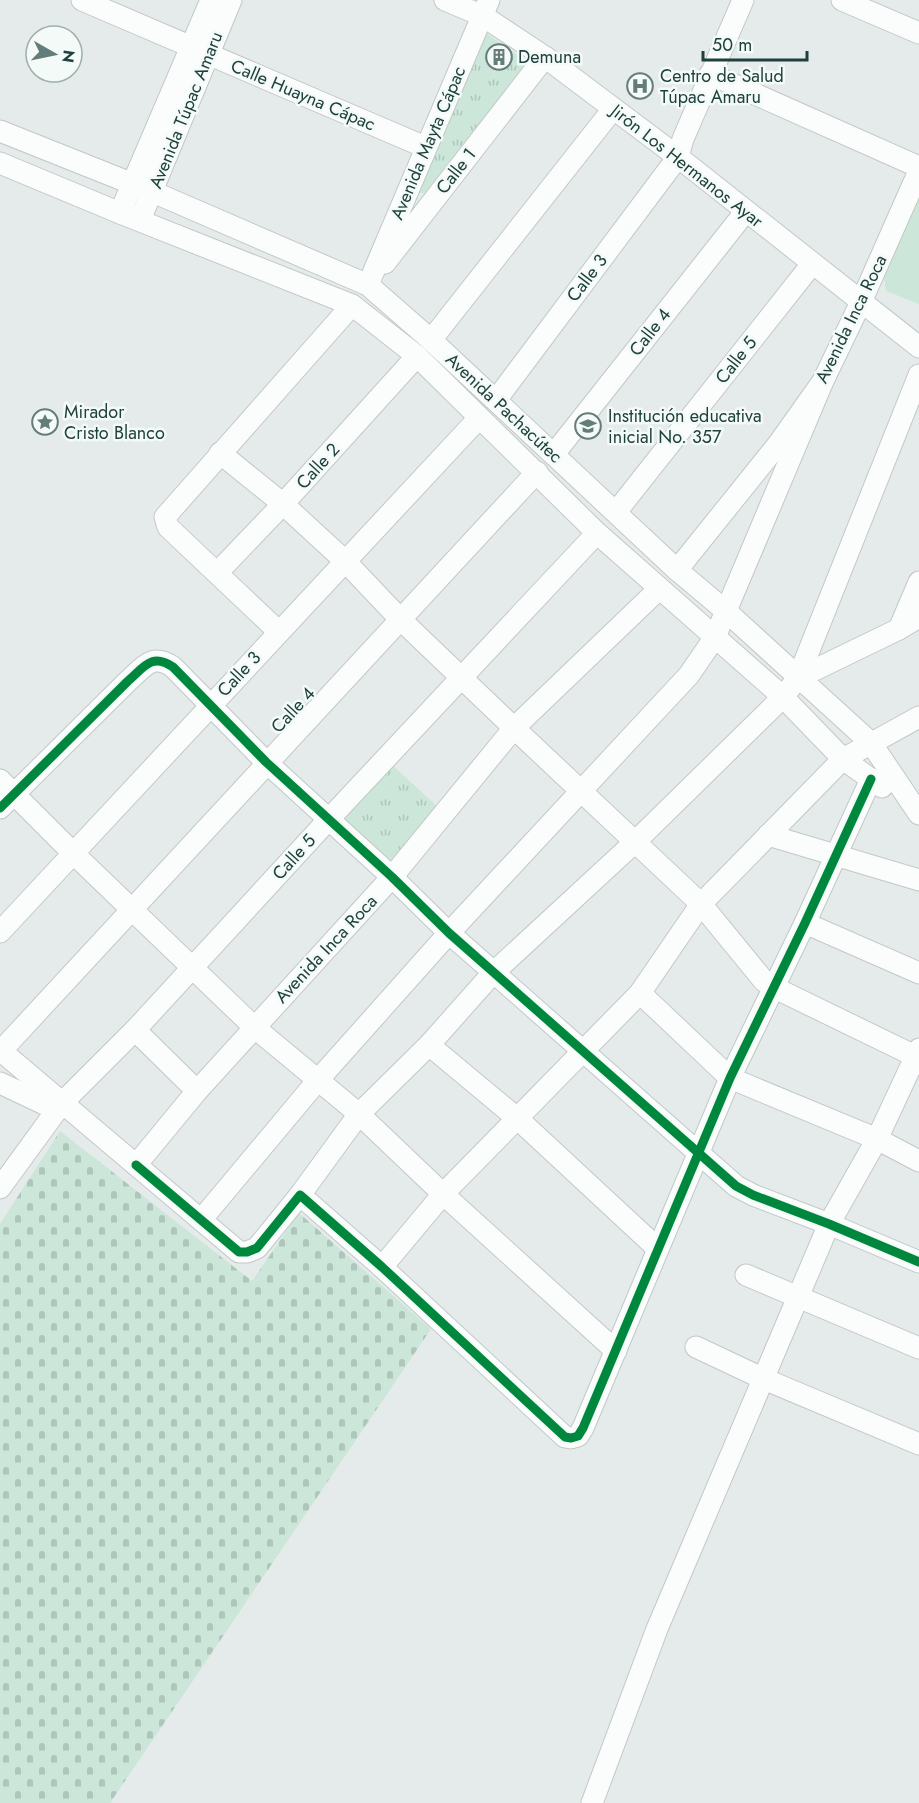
<svg xmlns="http://www.w3.org/2000/svg" width="919" height="1803" font-family="Jost,sans-serif">
  <style>
    .grass { fill: #cce6d9 }
    .cemetery { fill: url(#cemetery-stones) }
    .park { fill: url(#park-tufts) }
    .lines { fill: none; stroke-linecap: round; stroke-linejoin: round }
    .minor-casing { stroke: #c2c8c7; stroke-width: 23 }
    .minor { stroke: #fbfcfc; stroke-width: 21 }
    .cycleway-casing { stroke: #f3faf7; stroke-width: 13 }
    .cycleway { stroke: #00873e; stroke-width: 9 }
    .labels { text-anchor: middle; stroke-width: 5; stroke-linejoin: round; paint-order: stroke }
    .poi-label { font-size: 18px; fill: #1f413e; stroke: #f3faf7; text-anchor: start }
    .street-label { font-size: 18px; fill: #1f413e; stroke: #f3faf7 }
  </style>
  <defs>
    <pattern id="cemetery-stones" width="16" height="16" patternUnits="userSpaceOnUse" patternTransform="scale(1.5)"><rect width="16" height="16" fill="#cce6d9"/><path d="M2 7V4a2 2 0 0 1 4 0v3zM10 15v-3a2 2 0 0 1 4 0v3z" fill="#afc6bb"/></pattern>
    <pattern id="park-tufts" width="24" height="20" patternUnits="userSpaceOnUse" patternTransform="scale(1.5)"><rect width="24" height="20" fill="#cce6d9"/><path d="M3 7l-1-3M5 7V3M7 7l1-3M15 17l-1-3M17 17v-4M19 17l1-3" fill="none" stroke="#afc6bb"/></pattern>
  </defs>
  <rect width="100%" height="100%" fill="#e5ebea"/>
  <path class="grass" d="M 919,196 L 919,304 L 886,291 L 884,278 Z"/>
  <path class="cemetery" d="M 60,1131 L 252,1281 L 299,1213 L 431,1329 L 110,1803 L 0,1803 L 0,1224 Z"/>
  <g class="park">
    <path d="M 482,30 L 527,62 L 426,191 L 424,193 L 418,193 Z"/>
    <path d="M 391,764 L 440,809 L 388,866 L 339,822 Z"/>
  </g>
  <g class="lines">
    <g class="minor-casing">
      <g id="minor">
        <path d="M 82,0 L 425,147"/>
        <path d="M 445,0 L 483,16 L 545,57 L 678,157 L 919,347"/>
        <path d="M 842,0 L 919,33"/>
        <path d="M 710,74 L 919,167"/>
        <path d="M 0,131 L 153,192 L 368,285 L 431,340 L 677,570 L 727,612 L 871,743 L 919,814"/>
        <path d="M 0,163 L 120,213 L 352,305 L 417,356 L 597,533 L 783,697 L 843,759 L 882,787"/>
        <path d="M 120,213 L 211,0"/>
        <path d="M 140,220 L 231,0"/>
        <path d="M 385,263 L 545,57"/>
        <path d="M 368,285 L 489,0"/>
        <path d="M 431,340 L 613,109"/>
        <path d="M 496,400 L 678,157 L 683,139 L 743,0"/>
        <path d="M 220,453 L 283,504 L 345,561 L 400,619 L 514,728 L 701,904 L 764,981 L 773,987 L 919,1058"/>
        <path d="M 554,454 L 746,211"/>
        <path d="M 616,512 L 812,264"/>
        <path d="M 677,570 L 779,443 L 823,381 L 861,302 L 919,171"/>
        <path d="M 217,573 L 283,504 L 417,356"/>
        <path d="M 899,629 L 919,582"/>
        <path d="M 279,632 L 168,527 L 165,517 L 352,305"/>
        <path d="M 798,678 L 899,629 L 919,617"/>
        <path d="M 0,780 L 73,853 L 254,1027 L 359,1114 L 443,1194 L 616,1351"/>
        <path d="M 0,808 L 128,681 C 145,666 152,653 173,667 L 266,762 L 392,877 L 449,933 L 736,1186 L 753,1195 L 829,1224 L 919,1262"/>
        <path d="M 768,835 L 919,880"/>
        <path d="M 805,923 L 919,973"/>
        <path d="M 0,932 L 479,418"/>
        <path d="M 640,993 L 730,1078 L 877,1139 L 919,1161"/>
        <path d="M 135,1030 L 197,1091"/>
        <path d="M 429,1045 L 518,1119 L 657,1248"/>
        <path d="M 0,1050 L 136,1165 L 197,1091 L 392,877 L 514,728 L 659,589"/>
        <path d="M 1,1051 L 537,472"/>
        <path d="M 0,1083 L 57,1110"/>
        <path d="M 136,1165 L 239,1252 L 247,1252 L 257,1248 L 300,1195 L 382,1267 L 565,1437 L 571,1438 L 578,1436 L 583,1428 L 730,1078 L 805,923 L 871,779"/>
        <path d="M 0,1188 L 62,1103 L 135,1030 L 329,819 L 597,533"/>
        <path d="M 300,1195 L 359,1114 L 429,1045 L 492,974 L 635,842 L 783,697 L 798,678 L 919,375"/>
        <path d="M 201,1220 L 318,1080 L 449,933 L 689,675 L 715,637 L 823,381"/>
        <path d="M 382,1267 L 443,1194 L 640,993 L 701,904 L 843,759 L 919,717"/>
        <path d="M 746,1275 L 919,1348"/>
        <path d="M 696,1347 L 764,1379 L 919,1444"/>
        <path d="M 592,1803 L 657,1629 L 829,1224 L 877,1139 L 919,1049"/>
      </g>
    </g>
    <use href="#minor" class="minor"/>
    <g class="cycleway-casing">
      <g id="cycleway">
        <path d="M 0,808 L 128,681 C 145,666 152,653 173,667 L 266,762 L 392,877 L 449,933 L 736,1186 L 753,1195 L 829,1224 L 919,1262"/>
        <path d="M 136,1165 L 239,1252 L 247,1252 L 257,1248 L 300,1195 L 382,1267 L 565,1437 L 571,1438 L 578,1436 L 583,1428 L 730,1078 L 805,923 L 871,779"/>
      </g>
    </g>
    <use href="#cycleway" class="cycleway"/>
  </g>
  <defs>
    <g id="building-ring" transform="scale(1.35)"><circle r="9.5" fill="#f3faf7" stroke="#647c7a" stroke-width="1.5"/><path d="M-4-6H4V6H1V3H-1V6H-4ZM-2.5-4.3h1.7v1.8h-1.7ZM.8-4.3h1.7v1.8H.8ZM-2.5-1h1.7V.8h-1.7ZM.8-1h1.7V.8H.8Z" fill="#647c7a"/></g>
    <g id="hospital-ring" transform="scale(1.35)"><circle r="9.5" fill="#f3faf7" stroke="#647c7a" stroke-width="1.5"/><path d="M-5-5h3v3.5h4V-5h3V5h-3V1.5h-4V5h-3Z" fill="#647c7a"/></g>
    <g id="sight-ring" transform="scale(1.35)"><circle r="9.5" fill="#f3faf7" stroke="#647c7a" stroke-width="1.5"/><path d="M0-6L1.8-2.2L6-1.7L2.9 1.2L3.7 5.4L0 3.3L-3.7 5.4L-2.9 1.2L-6-1.7L-1.8-2.2Z" fill="#647c7a"/></g>
    <g id="school-ring" transform="scale(1.35)"><circle r="9.5" fill="#f3faf7" stroke="#647c7a" stroke-width="1.5"/><path d="M0-5L7-2L0 1L-7-2ZM-4 1L0 2.5L4 1V4Q0 6-4 4Z" fill="#647c7a"/></g>
  </defs>
  <g fill-rule="evenodd">
    <use href="#building-ring" x="499" y="57"/>
    <use href="#hospital-ring" x="640" y="86"/>
    <use href="#sight-ring" x="45" y="422"/>
    <use href="#school-ring" x="588" y="426"/>
  </g>
  <g class="labels">
    <g class="poi-label">
      <text x="518" y="63">Demuna</text>
      <text x="660" y="82">Centro de Salud<tspan x="660" dy="21">Túpac Amaru</tspan></text>
      <text x="64" y="418">Mirador<tspan x="64" dy="21">Cristo Blanco</tspan></text>
      <text x="608" y="422">Institución educativa<tspan x="608" dy="21">inicial No. 357</tspan></text>
    </g>
    <g class="street-label">
      <text transform="translate(303 95) rotate(23)" y="6">Calle Huayna Cápac</text>
      <text transform="translate(186 110) rotate(-68)" y="6">Avenida Túpac Amaru</text>
      <text transform="translate(428 143) rotate(-67)" y="6">Avenida Mayta Cápac</text>
      <text transform="translate(687 166) rotate(38)" y="6">Jirón Los Hermanos Ayar</text>
      <text transform="translate(456 171) rotate(-52)" y="6">Calle 1</text>
      <text transform="translate(587 278) rotate(-53)" y="6">Calle 3</text>
      <text transform="translate(851 319) rotate(-64)" y="6">Avenida Inca Roca</text>
      <text transform="translate(650 332) rotate(-52)" y="6">Calle 4</text>
      <text transform="translate(736 360) rotate(-52)" y="6">Calle 5</text>
      <text transform="translate(504 408) rotate(43)" y="6">Avenida Pachacútec</text>
      <text transform="translate(318 466) rotate(-48)" y="6">Calle 2</text>
      <text transform="translate(239 674) rotate(-47)" y="6">Calle 3</text>
      <text transform="translate(293 710) rotate(-47)" y="6">Calle 4</text>
      <text transform="translate(294 857) rotate(-48)" y="6">Calle 5</text>
      <text transform="translate(326 949) rotate(-47)" y="6">Avenida Inca Roca</text>
    </g>
  </g>
  <g transform="translate(54 54) rotate(99)"><circle r="28" fill="#f3faf7" stroke="#9eb0ad" stroke-width="1.5"/>
  <path d="M0-4.5L10 22L0 15L-10 22Z" fill="#647c7a"/>
  <text y="-9" font-size="16" font-weight="bold" text-anchor="middle" fill="#1f413e">N</text>
  </g>
  <path d="M703 51v9h104v-9" fill="none" stroke="#1f413e" stroke-width="3"/>
  <text x="712" y="51" font-size="18" fill="#1f413e" stroke="#f3faf7" stroke-width="4.5" paint-order="stroke">50 m</text>
</svg>
